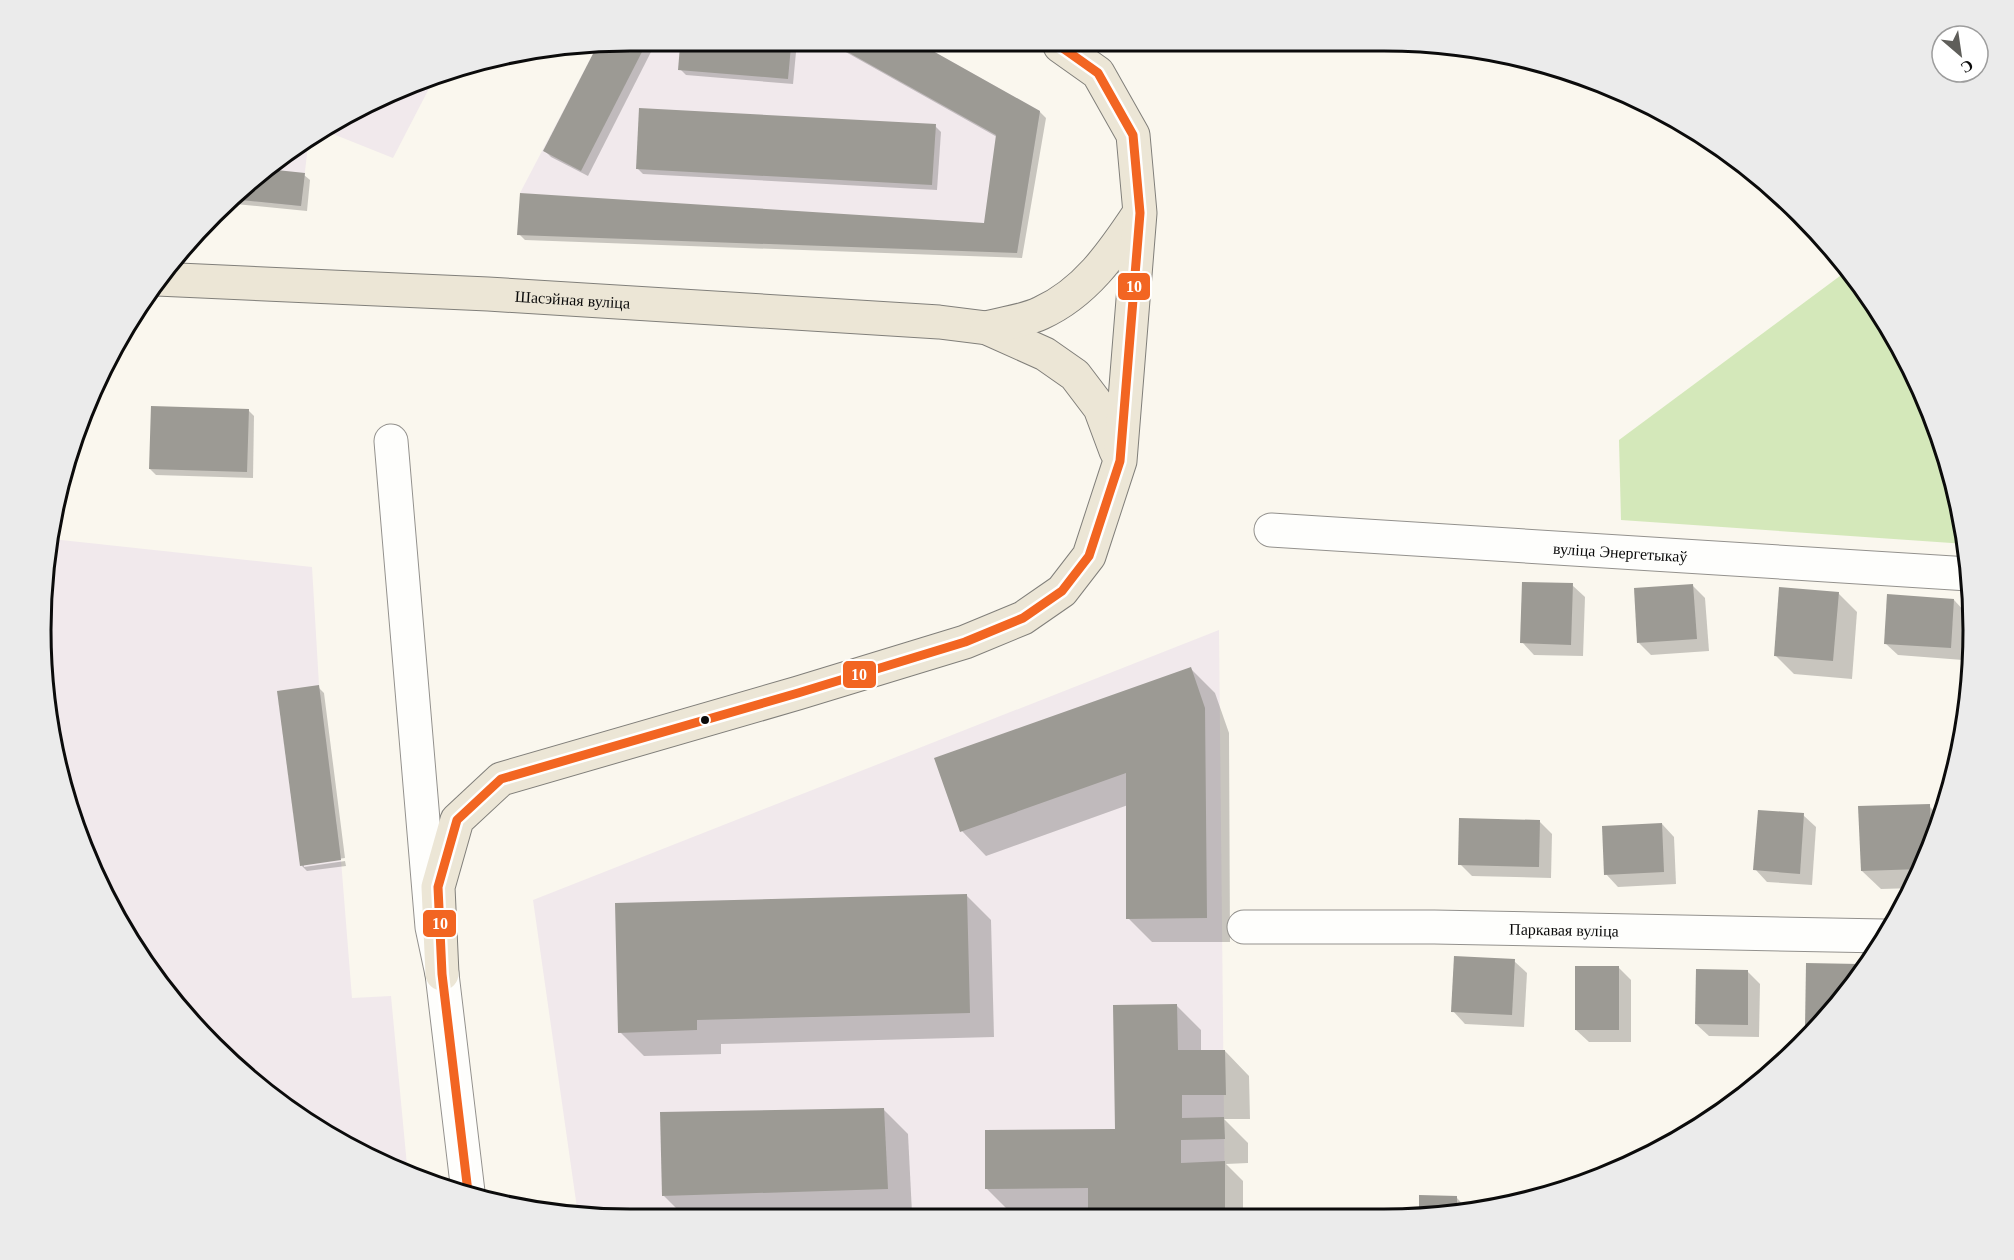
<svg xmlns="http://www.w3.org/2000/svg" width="2014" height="1260" font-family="Georgia,serif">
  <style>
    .industrial { fill: #f1e9ec }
    .forest { fill: #d4e8ba }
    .shadow { fill: #0003 }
    .building { fill: #9c9a94 }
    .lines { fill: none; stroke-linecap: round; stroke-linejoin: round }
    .minor-casing { stroke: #93918d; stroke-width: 35 }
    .major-casing { stroke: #807f7a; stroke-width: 35 }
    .minor { stroke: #fefefc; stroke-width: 33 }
    .major { stroke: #ece6d6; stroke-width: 33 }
    .bus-1-casing { stroke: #fff; stroke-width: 14 }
    .bus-1 { stroke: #f26522; stroke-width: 9 }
    .bus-dot { fill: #0b0b0b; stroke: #fff; stroke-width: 2 }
    .labels { text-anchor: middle; stroke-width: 6; stroke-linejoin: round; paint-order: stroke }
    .street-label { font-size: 16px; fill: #0b0b0b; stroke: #fff }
    .rim { fill: none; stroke: #0b0b0b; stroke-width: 3 }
    .line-badge { stroke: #fff; stroke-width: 2 }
    .badge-label { font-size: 16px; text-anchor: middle; font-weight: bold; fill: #fff }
  </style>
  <rect width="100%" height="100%" fill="#faf7ee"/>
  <g class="industrial">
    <path d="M 597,46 L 924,46 L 1040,111 L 1017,253 L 520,193 Z"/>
    <path d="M 437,73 L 393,158 L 323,130 Z"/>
    <path d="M 309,137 L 301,206 L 230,199 L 302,140 Z"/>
    <path d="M 52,539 L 312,567 L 319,685 L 341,860 L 352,998 L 391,996 L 408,1176 L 271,1097 L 213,1047 L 140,958 L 101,890 L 61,783 L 46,707 L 42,592 Z"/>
    <path d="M 1219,630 L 1225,1217 L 578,1215 L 533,900 Z"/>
  </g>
  <path class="forest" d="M 1848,270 L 1895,336 L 1942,441 L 1966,544 L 1621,520 L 1619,440 Z"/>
  <g class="shadow">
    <path d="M 599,46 L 654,46 L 588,176 L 551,157 L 545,151 Z"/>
    <path d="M 682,46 L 791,46 L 796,52 L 793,84 L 686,75 L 680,69 Z"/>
    <path d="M 835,46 L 921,46 L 1040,112 L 1046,118 L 1022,258 L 525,240 L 519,234 L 985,224 L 997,137 Z"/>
    <path d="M 935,126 L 941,132 L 937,190 L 643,174 L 638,169 Z"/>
    <path d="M 265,170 L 304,175 L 310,180 L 307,211 L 225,203 Z"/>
    <path d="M 248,410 L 254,416 L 253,478 L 156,475 L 150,469 Z"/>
    <path d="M 1572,585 L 1585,597 L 1583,656 L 1534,655 L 1522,642 Z"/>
    <path d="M 1693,586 L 1705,598 L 1709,651 L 1651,655 L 1639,643 Z"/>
    <path d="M 1838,593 L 1857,612 L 1852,679 L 1794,674 L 1776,656 Z"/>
    <path d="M 1954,600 L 1966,613 L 1963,660 L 1898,655 L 1885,643 Z"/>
    <path d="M 1190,668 L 1215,693 L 1229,733 L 1230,942 L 1152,942 L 1128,918 L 1128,805 L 986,856 L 962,831 Z"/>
    <path d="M 318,687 L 324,693 L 345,858 L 304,864 L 304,867 L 345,861 L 346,866 L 307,871 L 301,865 Z"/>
    <path d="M 1929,806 L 1940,817 L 1914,888 L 1881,889 L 1862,871 Z"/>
    <path d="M 1803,815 L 1816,827 L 1812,885 L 1767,882 L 1755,869 Z"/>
    <path d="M 1540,822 L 1552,834 L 1551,878 L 1472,876 L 1460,864 Z"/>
    <path d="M 1662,824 L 1674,837 L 1676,884 L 1618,887 L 1606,874 Z"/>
    <path d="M 967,896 L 991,920 L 994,1037 L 721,1044 L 721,1054 L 644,1056 L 620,1032 Z"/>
    <path d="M 1514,961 L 1527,973 L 1524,1027 L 1465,1024 L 1453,1011 Z"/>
    <path d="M 1859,965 L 1863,970 L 1851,989 L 1812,1031 L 1807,1026 Z"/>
    <path d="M 1618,967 L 1631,980 L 1631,1042 L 1589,1042 L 1576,1030 Z"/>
    <path d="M 1748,972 L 1760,984 L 1759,1037 L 1709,1036 L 1696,1024 Z"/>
    <path d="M 1177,1006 L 1201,1030 L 1201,1051 L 1225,1051 L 1249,1076 L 1250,1119 L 1224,1119 L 1248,1143 L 1248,1163 L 1226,1164 L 1243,1181 L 1243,1217 L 1089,1217 L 1089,1212 L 1011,1213 L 987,1189 L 1116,1131 Z"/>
    <path d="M 884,1110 L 908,1134 L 912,1213 L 683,1215 L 664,1196 Z"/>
    <path d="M 1421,1197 L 1456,1197 L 1469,1211 L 1420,1218 Z"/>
  </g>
  <g class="building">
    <path d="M 597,46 L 645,46 L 581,171 L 543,151 Z"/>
    <path d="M 680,46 L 791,46 L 788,79 L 678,70 Z"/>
    <path d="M 837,46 L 924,46 L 1040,111 L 1017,253 L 517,235 L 520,193 L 984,223 L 996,135 Z"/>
    <path d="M 639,108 L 936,124 L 932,185 L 636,169 Z"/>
    <path d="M 267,169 L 305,173 L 301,206 L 230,199 Z"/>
    <path d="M 151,406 L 249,409 L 247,472 L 149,469 Z"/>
    <path d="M 1522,582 L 1573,583 L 1571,645 L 1520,643 Z"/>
    <path d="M 1693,584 L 1697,639 L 1637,643 L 1634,588 Z"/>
    <path d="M 1779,587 L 1839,592 L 1833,661 L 1774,656 Z"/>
    <path d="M 1887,594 L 1954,599 L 1951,648 L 1884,644 Z"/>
    <path d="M 1191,667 L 1205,708 L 1207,918 L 1126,919 L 1126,773 L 960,832 L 934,758 Z"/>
    <path d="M 319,685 L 341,860 L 300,866 L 277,691 Z"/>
    <path d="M 1930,804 L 1931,842 L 1921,869 L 1861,871 L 1858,806 Z"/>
    <path d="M 1758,810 L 1804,813 L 1800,874 L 1753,870 Z"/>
    <path d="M 1459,818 L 1540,820 L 1539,867 L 1458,865 Z"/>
    <path d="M 1662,823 L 1664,872 L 1604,875 L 1602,826 Z"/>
    <path d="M 967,894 L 970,1013 L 697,1020 L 697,1030 L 618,1033 L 615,903 Z"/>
    <path d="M 1454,956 L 1515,959 L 1512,1015 L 1451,1012 Z"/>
    <path d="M 1806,963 L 1859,964 L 1859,977 L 1851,989 L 1816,1027 L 1805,1027 Z"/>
    <rect x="1575" y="966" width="44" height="64"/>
    <path d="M 1696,969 L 1748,970 L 1748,1025 L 1695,1024 Z"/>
    <path d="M 1177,1004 L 1178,1050 L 1225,1050 L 1226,1095 L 1182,1095 L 1182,1118 L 1224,1117 L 1225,1139 L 1181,1140 L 1181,1163 L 1225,1161 L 1225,1217 L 1088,1217 L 1088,1188 L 985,1189 L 985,1130 L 1115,1129 L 1113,1005 Z"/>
    <path d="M 884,1108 L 888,1189 L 662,1196 L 660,1112 Z"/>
    <path d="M 1419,1195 L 1457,1196 L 1457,1213 L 1419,1218 Z"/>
  </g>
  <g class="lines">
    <g class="minor-casing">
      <g id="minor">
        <path d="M 391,441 L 432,927 L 442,974 L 468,1192"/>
        <path id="s1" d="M 1271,530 L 1969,574"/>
        <path id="s2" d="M 1244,927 L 1434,927 L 1884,936"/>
      </g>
    </g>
    <g class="major-casing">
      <g id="major">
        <path id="s3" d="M 157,279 L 488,294 L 939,322 L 987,328 L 1045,354 L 1075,375 L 1100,408 L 1116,451"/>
        <path d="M 987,328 C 1004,323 1025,321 1041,313 C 1085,293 1112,254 1138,215"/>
        <path d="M 442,974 L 438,887 L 457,820 L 501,779 L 798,693 L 965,642 L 1023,618 L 1062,591 L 1089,556 L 1120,461 L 1140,213 L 1133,135 L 1098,73 L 1060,46"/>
      </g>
    </g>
    <use href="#minor" class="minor"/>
    <use href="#major" class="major"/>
    <g class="bus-1-casing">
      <path id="bus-1" d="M 468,1192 L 442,974 L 438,887 L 457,820 L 501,779 L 798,693 L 965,642 L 1023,618 L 1062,591 L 1089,556 L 1120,461 L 1140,213 L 1133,135 L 1098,73 L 1060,46"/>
    </g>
    <use href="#bus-1" class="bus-1"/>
  </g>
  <circle class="bus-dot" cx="705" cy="720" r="5"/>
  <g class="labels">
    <g class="street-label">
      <text dy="6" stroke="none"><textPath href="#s3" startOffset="416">Шасэйная вуліца</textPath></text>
      <text dy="6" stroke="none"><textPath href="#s1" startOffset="350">вуліца Энергетыкаў</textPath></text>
      <text dy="6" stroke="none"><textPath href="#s2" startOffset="320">Паркавая вуліца</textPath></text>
    </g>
  </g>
  <path d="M0 0H2014V1260H0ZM630 51H1384A579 579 0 0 1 1963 630V630A579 579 0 0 1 1384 1209H630A579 579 0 0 1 51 630V630A579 579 0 0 1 630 51Z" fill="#ebebeb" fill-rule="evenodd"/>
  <path class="rim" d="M630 51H1384A579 579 0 0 1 1963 630V630A579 579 0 0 1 1384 1209H630A579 579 0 0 1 51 630V630A579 579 0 0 1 630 51Z"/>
  <g class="line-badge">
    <rect x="1117" y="272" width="34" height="29" rx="6" fill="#f26522"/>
    <rect x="842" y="660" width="35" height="29" rx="6" fill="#f26522"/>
    <rect x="422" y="909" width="35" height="29" rx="6" fill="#f26522"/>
  </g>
  <g class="badge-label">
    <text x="1134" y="292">10</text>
    <text x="859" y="680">10</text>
    <text x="440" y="929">10</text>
  </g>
  <g transform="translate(1960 54) rotate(151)"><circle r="28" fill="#ffffff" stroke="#9d9d9d" stroke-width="1.5"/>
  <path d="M0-4.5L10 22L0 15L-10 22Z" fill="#5f5e5a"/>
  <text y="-9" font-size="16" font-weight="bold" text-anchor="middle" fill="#0b0b0b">С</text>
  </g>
</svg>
